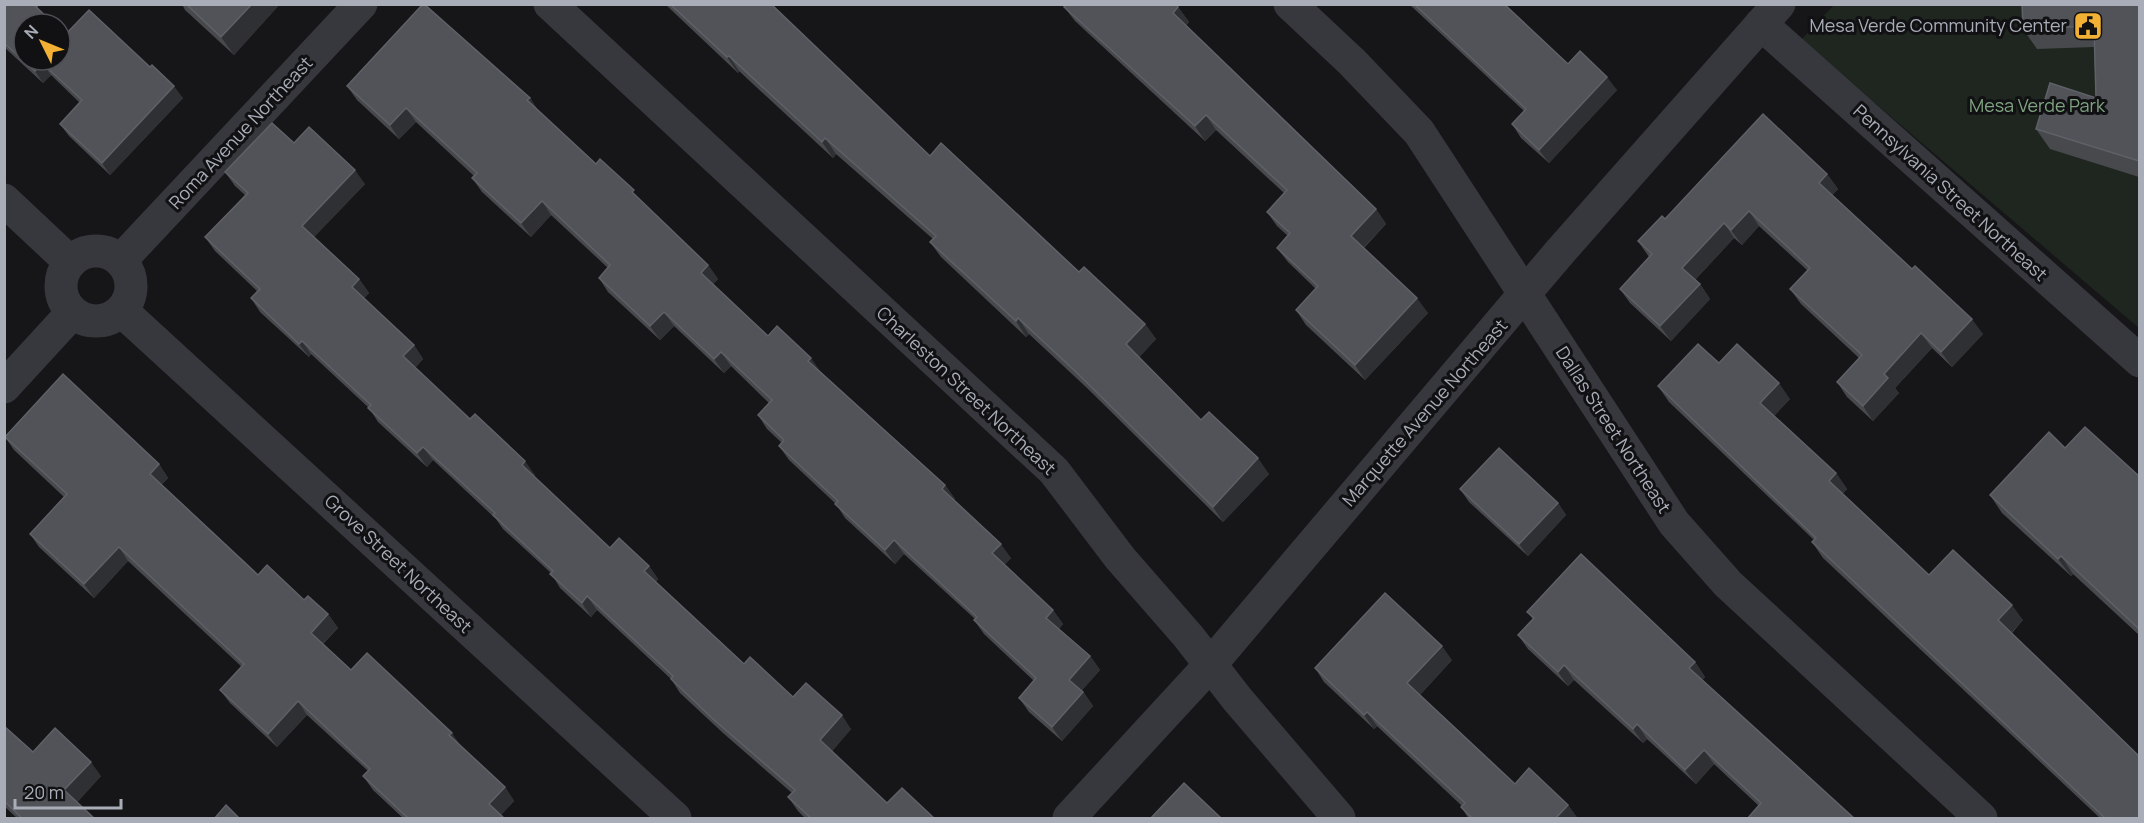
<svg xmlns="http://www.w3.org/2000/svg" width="2144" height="823" font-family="Manrope,sans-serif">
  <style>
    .green { fill: #1e261f }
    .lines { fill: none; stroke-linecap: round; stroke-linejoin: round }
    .minor { stroke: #37383d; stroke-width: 33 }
    .wall { fill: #47494d }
    .shaded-wall { fill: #2f3033 }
    .building { fill: #525359; stroke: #5f6168; stroke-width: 1.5 }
    .labels { text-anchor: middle; stroke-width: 6; stroke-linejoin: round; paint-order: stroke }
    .poi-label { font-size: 18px; fill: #a8adb8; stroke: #111113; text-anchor: end }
    .park-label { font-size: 18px; fill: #7fa381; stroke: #111113 }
    .street-label { font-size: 18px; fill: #a8adb8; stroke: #111113 }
  </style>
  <rect width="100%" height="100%" fill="#161618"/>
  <path class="green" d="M 1834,5 L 2139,5 L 2139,328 L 1801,40 Z"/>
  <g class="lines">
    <g class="minor">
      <path d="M 550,4 L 1054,471 L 1120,558 L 1188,636 L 1238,700 L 1339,818"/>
      <path d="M 1290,4 L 1352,62 L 1419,132 L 1674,523 L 1728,584 L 1981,818"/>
      <path d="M 1761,24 L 2140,361"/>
      <path d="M 4,200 L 70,262"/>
      <circle cx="96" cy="286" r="35"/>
      <path d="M 121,260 L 361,4"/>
      <path d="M 122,311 L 675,818"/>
      <path d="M 4,387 L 72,313"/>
      <path d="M 1069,818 L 1211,664 L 1559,253 L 1779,4"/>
    </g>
  </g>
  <g class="wall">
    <path d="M 4,4 L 40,4 L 37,8 L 65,35 L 183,98 L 110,175 L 69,136 L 60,124 L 80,103 L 51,75 L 43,83 L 4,47 Z"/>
    <path d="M 182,4 L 280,4 L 234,55 L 185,10 Z"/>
    <path d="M 665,4 L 771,4 L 930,156 L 1145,324 L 1156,339 L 1139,357 L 1201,420 L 1269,474 L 1223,522 L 1087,388 L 1029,334 L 1026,337 L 941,257 L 930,242 L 933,239 L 836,154 L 833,158 L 739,71 L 738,73 Z"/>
    <path d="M 1409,4 L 1504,4 L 1568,64 L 1617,90 L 1549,163 L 1521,138 L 1512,124 L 1524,111 Z"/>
    <path d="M 2139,4 L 2139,177 L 2050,149 L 2036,129 L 2096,98 L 2094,47 L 2037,49 L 2023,29 Z"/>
    <path d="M 1064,7 L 1178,7 L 1189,22 L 1186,25 L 1376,209 L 1386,224 L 1364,248 L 1428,313 L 1365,380 L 1306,325 L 1296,310 L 1316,289 L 1288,262 L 1277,248 L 1288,236 L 1277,226 L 1267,212 L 1284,193 L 1216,130 L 1205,141 L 1075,21 Z"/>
    <path d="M 347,86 L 530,98 L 539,112 L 596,164 L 641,201 L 708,265 L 718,279 L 713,284 L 768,336 L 821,372 L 945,485 L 955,499 L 954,500 L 1011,558 L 1004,565 L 1053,610 L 1063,624 L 1059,629 L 1090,656 L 1100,670 L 1082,690 L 1093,706 L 1062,741 L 1029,712 L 1019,698 L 1034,681 L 984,634 L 974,620 L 975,619 L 904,554 L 895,564 L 845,518 L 836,504 L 789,460 L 779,446 L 782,443 L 767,429 L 758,415 L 769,403 L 731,366 L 724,373 L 674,326 L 660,340 L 608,292 L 599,278 L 608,268 L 551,215 L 531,237 L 482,192 L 472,178 L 474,176 L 416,122 L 399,139 L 357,100 Z"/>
    <path d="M 294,143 L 365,184 L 314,237 L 359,279 L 369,293 L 364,298 L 414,345 L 423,359 L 415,368 L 470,419 L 535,475 L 534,476 L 610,548 L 649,566 L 658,579 L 656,582 L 744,664 L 793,697 L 851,729 L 832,751 L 887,803 L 935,819 L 806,819 L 798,811 L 788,797 L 792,793 L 723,733 L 680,693 L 671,679 L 597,610 L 591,617 L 560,588 L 551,573 L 503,529 L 496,519 L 433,460 L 427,467 L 378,422 L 369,408 L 311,354 L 309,357 L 260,312 L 251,298 L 257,291 L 215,251 L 205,237 L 245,195 L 235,186 L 225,172 Z"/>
    <path d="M 1827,174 L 1838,189 L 1832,195 L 1983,334 L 1952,367 L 1932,348 L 1895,388 L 1899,393 L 1873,421 L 1847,397 L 1837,382 L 1859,358 L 1801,304 L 1790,289 L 1807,270 L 1759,226 L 1742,245 L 1734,238 L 1695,280 L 1700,284 L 1710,299 L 1671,341 L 1630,303 L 1620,289 L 1649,257 L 1638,241 L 1665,219 Z"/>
    <path d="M 1719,363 L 1790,399 L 1774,416 L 1836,473 L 1847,489 L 1842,494 L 1929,575 L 2023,620 L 2012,633 L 2139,819 L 2101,819 L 1823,558 L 1812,542 L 1814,540 L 1669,402 L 1658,386 Z"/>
    <path d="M 5,437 L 159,464 L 168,478 L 161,485 L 258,575 L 328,614 L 338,628 L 323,644 L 351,670 L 461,746 L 505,787 L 514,801 L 501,815 L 505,819 L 404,819 L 373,790 L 363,776 L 368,771 L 307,715 L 277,747 L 230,703 L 220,690 L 242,667 L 128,561 L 94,598 L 39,547 L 30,534 L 64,497 L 14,450 Z"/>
    <path d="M 2139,476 L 2139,635 L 2073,574 L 2071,576 L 2002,513 L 1990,495 Z"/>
    <path d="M 1460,489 L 1558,503 L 1566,515 L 1528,556 L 1469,502 Z"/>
    <path d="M 1527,612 L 1695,662 L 1705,677 L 1702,680 L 1855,819 L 1759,806 L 1714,764 L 1696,784 L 1647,739 L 1643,743 L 1574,680 L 1568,686 L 1528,649 L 1518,635 L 1533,619 Z"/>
    <path d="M 1452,660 L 1420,695 L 1515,784 L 1568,805 L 1578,819 L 1469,819 L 1461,807 L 1462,806 L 1377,726 L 1374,729 L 1324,682 L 1315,668 Z"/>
    <path d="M 4,726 L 33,752 L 101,776 L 77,802 L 95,819 L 18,819 L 4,806 Z"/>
  </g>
  <g class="shaded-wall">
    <path d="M 252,4 L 280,4 L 234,55 L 221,37 Z"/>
    <path d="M 1178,7 L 1189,22 L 1183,27 L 1173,13 Z"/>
    <path d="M 729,56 L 739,71 L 738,73 L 727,57 Z"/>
    <path d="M 42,63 L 51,75 L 43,83 L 35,71 Z"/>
    <path d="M 1607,77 L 1617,90 L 1549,163 L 1539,150 Z"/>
    <path d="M 174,86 L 183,98 L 110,175 L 102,163 Z"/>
    <path d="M 530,98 L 539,112 L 527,100 Z"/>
    <path d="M 406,108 L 416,122 L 399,139 L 390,125 Z"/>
    <path d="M 1206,115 L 1216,130 L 1205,141 L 1195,126 Z"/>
    <path d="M 825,138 L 836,154 L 833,158 L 822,142 Z"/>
    <path d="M 355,170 L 365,184 L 311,240 L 302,226 Z"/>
    <path d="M 1827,174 L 1838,189 L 1830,198 L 1819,183 Z"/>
    <path d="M 542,201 L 551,215 L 531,237 L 521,223 Z"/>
    <path d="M 1376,209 L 1386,224 L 1361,250 L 1351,236 Z"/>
    <path d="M 1749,211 L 1759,226 L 1742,245 L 1731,230 Z"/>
    <path d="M 1724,223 L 1734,238 L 1692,283 L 1682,268 Z"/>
    <path d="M 708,265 L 718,279 L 710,287 L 701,273 Z"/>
    <path d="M 359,279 L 369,293 L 361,301 L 352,287 Z"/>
    <path d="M 1700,284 L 1710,299 L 1671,341 L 1660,326 Z"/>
    <path d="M 1417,298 L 1428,313 L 1365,380 L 1355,365 Z"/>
    <path d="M 664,312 L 674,326 L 660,340 L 650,326 Z"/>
    <path d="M 1018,318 L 1029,334 L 1026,337 L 1016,321 Z"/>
    <path d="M 1972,319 L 1983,334 L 1952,367 L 1941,352 Z"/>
    <path d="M 1145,324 L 1156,339 L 1137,360 L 1126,344 Z"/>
    <path d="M 1921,333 L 1932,348 L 1895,388 L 1899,393 L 1873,421 L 1863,406 L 1884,374 Z"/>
    <path d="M 302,341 L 311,354 L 309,357 L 299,344 Z"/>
    <path d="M 414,345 L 423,359 L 413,370 L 403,356 Z"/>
    <path d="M 721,352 L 731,366 L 724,373 L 714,359 Z"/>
    <path d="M 811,358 L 821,372 L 808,361 Z"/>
    <path d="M 1779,383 L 1790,399 L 1771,419 L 1760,403 Z"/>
    <path d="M 423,447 L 433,460 L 427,467 L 417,453 Z"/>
    <path d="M 1258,458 L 1269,474 L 1223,522 L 1213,507 Z"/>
    <path d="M 525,461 L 535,475 L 531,479 L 522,465 Z"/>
    <path d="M 159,464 L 168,478 L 159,487 L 150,474 Z"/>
    <path d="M 1836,473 L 1847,489 L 1839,497 L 1829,481 Z"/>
    <path d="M 945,485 L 955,499 L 952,503 L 942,489 Z"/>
    <path d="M 1558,503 L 1566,515 L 1528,556 L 1519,544 Z"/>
    <path d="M 894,540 L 904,554 L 895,564 L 885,550 Z"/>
    <path d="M 1001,544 L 1011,558 L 1002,567 L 992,553 Z"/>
    <path d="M 119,547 L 128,561 L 94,598 L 84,584 Z"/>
    <path d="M 2061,556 L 2073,574 L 2071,576 L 2058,559 Z"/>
    <path d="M 649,566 L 658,579 L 654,584 L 644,571 Z"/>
    <path d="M 587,596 L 597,610 L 591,617 L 582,603 Z"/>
    <path d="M 2012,605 L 2023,620 L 2009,635 L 1998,620 Z"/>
    <path d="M 1053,610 L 1063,624 L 1056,632 L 1046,618 Z"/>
    <path d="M 328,614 L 338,628 L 320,646 L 311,633 Z"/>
    <path d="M 1442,646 L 1452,660 L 1417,698 L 1407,683 Z"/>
    <path d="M 1090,656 L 1100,670 L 1079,694 L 1069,680 Z"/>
    <path d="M 1695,662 L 1705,677 L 1699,683 L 1689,668 Z"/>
    <path d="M 1564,665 L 1574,680 L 1568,686 L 1558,672 Z"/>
    <path d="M 1083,692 L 1093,706 L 1062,741 L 1052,727 Z"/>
    <path d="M 298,701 L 307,715 L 277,747 L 268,734 Z"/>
    <path d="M 1367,712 L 1377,726 L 1374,729 L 1364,715 Z"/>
    <path d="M 842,715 L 851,729 L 830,754 L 820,740 Z"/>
    <path d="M 1637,724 L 1647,739 L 1643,743 L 1633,729 Z"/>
    <path d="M 452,733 L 461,746 L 459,749 L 449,735 Z"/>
    <path d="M 1704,750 L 1714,764 L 1696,784 L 1685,770 Z"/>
    <path d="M 91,762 L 101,776 L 75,805 L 64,790 Z"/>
    <path d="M 505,787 L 514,801 L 498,818 L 489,804 Z"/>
    <path d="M 1568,805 L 1578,819 L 1555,819 Z"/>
  </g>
  <g class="building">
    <path d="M 4,4 L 33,4 L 54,24 L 24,24 L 24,60 L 60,60 L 60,30 L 65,35 L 89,10 L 150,67 L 152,65 L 174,86 L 102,163 L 60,124 L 82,100 L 42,63 L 35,71 L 4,43 Z"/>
    <path d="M 186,4 L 252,4 L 221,37 Z"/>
    <path d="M 423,4 L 424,4 L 530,98 L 527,100 L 596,164 L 600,159 L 634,190 L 632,192 L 708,265 L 701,273 L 768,336 L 777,326 L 811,358 L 808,361 L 945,485 L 942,489 L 1001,544 L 992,553 L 1053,610 L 1046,618 L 1090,656 L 1069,680 L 1083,692 L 1052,727 L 1019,698 L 1036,678 L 974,620 L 977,617 L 894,540 L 885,550 L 835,504 L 838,501 L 779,446 L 784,440 L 758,415 L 772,400 L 721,352 L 714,359 L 664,312 L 650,326 L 599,278 L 610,265 L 542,201 L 521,223 L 472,178 L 477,173 L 406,108 L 390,125 L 347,86 Z"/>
    <path d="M 670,4 L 771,4 L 930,156 L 941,143 L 1079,272 L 1084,267 L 1145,324 L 1126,344 L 1201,420 L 1209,412 L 1258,458 L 1213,507 L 1076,372 L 1018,318 L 1016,321 L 930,242 L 936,236 L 825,138 L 822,142 L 729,56 L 727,57 Z"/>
    <path d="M 1066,4 L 1176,4 L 1178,7 L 1173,13 L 1376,209 L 1351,236 L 1417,298 L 1355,365 L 1296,310 L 1318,286 L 1277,248 L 1290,233 L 1267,212 L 1287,190 L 1206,115 L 1195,126 L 1064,7 Z"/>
    <path d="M 1414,4 L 1504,4 L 1568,64 L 1580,51 L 1607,77 L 1539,150 L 1512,124 L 1526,109 Z"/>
    <path d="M 2022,4 L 2139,4 L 2139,161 L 2036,129 L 2050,83 L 2096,98 L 2094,26 L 2023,29 Z"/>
    <path d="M 1763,114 L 1827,174 L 1819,183 L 1912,269 L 1915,266 L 1972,319 L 1941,352 L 1921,333 L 1884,374 L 1888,378 L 1863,406 L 1837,382 L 1862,355 L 1790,289 L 1810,268 L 1749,211 L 1731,230 L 1724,223 L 1682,268 L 1700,284 L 1660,326 L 1620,289 L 1652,254 L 1638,241 L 1662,216 L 1665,219 Z"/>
    <path d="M 272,123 L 294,143 L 309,127 L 355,170 L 302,226 L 359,279 L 352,287 L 414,345 L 403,356 L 470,419 L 475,414 L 525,461 L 522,465 L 610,548 L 619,538 L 649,566 L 644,571 L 744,664 L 750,657 L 793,697 L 806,683 L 842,715 L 820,740 L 887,803 L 902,788 L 935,819 L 812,819 L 788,797 L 795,790 L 713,719 L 671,679 L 673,676 L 587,596 L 582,603 L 550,574 L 553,571 L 493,515 L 495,513 L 423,447 L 417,453 L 368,408 L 371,405 L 302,341 L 299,344 L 251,298 L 260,289 L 205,237 L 248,193 L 225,172 Z"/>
    <path d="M 1698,344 L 1719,363 L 1737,344 L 1779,383 L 1760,403 L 1836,473 L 1829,481 L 1929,575 L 1953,550 L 2012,605 L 1998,620 L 2139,756 L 2139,819 L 2106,819 L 1812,542 L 1816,538 L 1658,386 Z"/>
    <path d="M 63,374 L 159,464 L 150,474 L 258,575 L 267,565 L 304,600 L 308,596 L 328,614 L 311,633 L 351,670 L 367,653 L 452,733 L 449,735 L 505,787 L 489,804 L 505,819 L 409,819 L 363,776 L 370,769 L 298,701 L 268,734 L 220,690 L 244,664 L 119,547 L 84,584 L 30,534 L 67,494 L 5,437 Z"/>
    <path d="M 2085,427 L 2139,476 L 2139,629 L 2061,556 L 2058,559 L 1990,495 L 2049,432 L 2065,448 Z"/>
    <path d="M 1499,448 L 1558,503 L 1519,544 L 1460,489 Z"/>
    <path d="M 1581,554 L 1695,662 L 1689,668 L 1855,819 L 1747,819 L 1761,803 L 1704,750 L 1685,770 L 1637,724 L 1633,729 L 1564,665 L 1558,672 L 1518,635 L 1534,618 L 1527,612 Z"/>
    <path d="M 1385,593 L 1442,646 L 1407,683 L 1515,784 L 1529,768 L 1568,805 L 1555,819 L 1473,819 L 1461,807 L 1465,803 L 1367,712 L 1364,715 L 1315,668 Z"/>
    <path d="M 4,726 L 33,752 L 55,728 L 91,762 L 64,790 L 95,819 L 23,819 L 4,801 Z"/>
    <path d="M 1184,783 L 1222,819 L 1150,819 Z"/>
    <path d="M 226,805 L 240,819 L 214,819 Z"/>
  </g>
  <defs>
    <g id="civic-square" transform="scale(1.5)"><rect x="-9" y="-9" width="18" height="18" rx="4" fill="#f2b134" stroke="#111113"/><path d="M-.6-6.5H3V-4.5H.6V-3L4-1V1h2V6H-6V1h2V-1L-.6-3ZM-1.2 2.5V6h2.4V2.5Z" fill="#111"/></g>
  </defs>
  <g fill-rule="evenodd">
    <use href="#civic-square" x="2088" y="26"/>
  </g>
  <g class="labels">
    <g class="poi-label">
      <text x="2067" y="32">Mesa Verde Community Center</text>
    </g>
    <g class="park-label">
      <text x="2037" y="112">Mesa Verde Park</text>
    </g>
    <g class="street-label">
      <text transform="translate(241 133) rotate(-47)" y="6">Roma Avenue Northeast</text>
      <text transform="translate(1950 193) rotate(42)" y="6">Pennsylvania Street Northeast</text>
      <text transform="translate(966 391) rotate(43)" y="6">Charleston Street Northeast</text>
      <text transform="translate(1425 413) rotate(-49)" y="6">Marquette Avenue Northeast</text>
      <text transform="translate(1613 430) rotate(57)" y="6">Dallas Street Northeast</text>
      <text transform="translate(398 564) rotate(43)" y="6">Grove Street Northeast</text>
    </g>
  </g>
  <rect width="2144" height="823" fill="none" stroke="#a8adb8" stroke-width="12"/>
  <g transform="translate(42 42) rotate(313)"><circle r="28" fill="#111113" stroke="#4d4f55" stroke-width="1.5"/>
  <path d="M0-4.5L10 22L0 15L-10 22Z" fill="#f2b134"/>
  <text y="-9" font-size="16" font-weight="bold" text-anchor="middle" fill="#a8adb8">N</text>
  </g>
  <path d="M15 799v9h106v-9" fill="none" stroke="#a8adb8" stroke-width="3"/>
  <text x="24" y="799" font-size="18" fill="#a8adb8" stroke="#111113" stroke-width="4.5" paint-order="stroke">20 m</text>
</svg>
